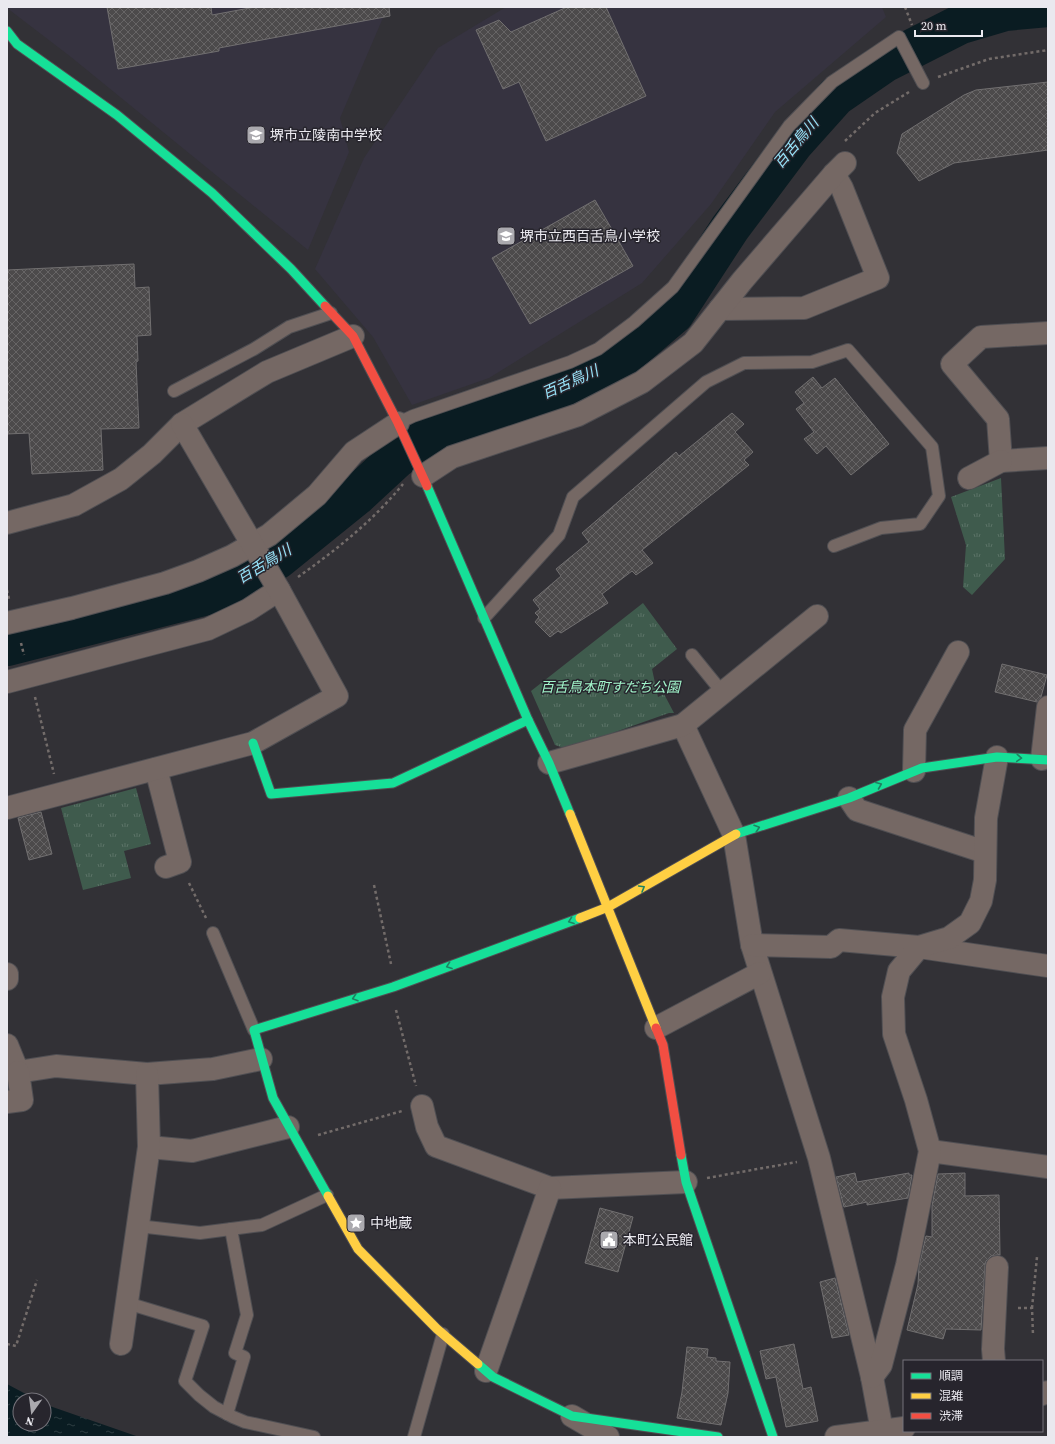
<svg xmlns="http://www.w3.org/2000/svg" width="1055" height="1444" font-family="'Source Serif 4','Noto Sans JP',serif">
  <style>
    .built { fill: #363340 }
    .park { fill: url(#park-tufts) }
    .water { fill: url(#water-ripples) }
    .lines { fill: none; stroke-linecap: round; stroke-linejoin: round }
    .river { stroke: #0a1c22; stroke-width: 40 }
    .building { fill: url(#building-cross-hatch); stroke: #716f70 }
    .lane-casing { stroke: #504f53; stroke-width: 14 }
    .street-casing { stroke: #504f53; stroke-width: 24 }
    .fast-casing { stroke: #504f53; stroke-width: 11 }
    .slow-casing { stroke: #504f53; stroke-width: 11 }
    .jam-casing { stroke: #504f53; stroke-width: 11 }
    .path { stroke: #736c6a; stroke-width: 2.5; stroke-dasharray: 3 3; stroke-linecap: butt }
    .lane { stroke: #756864; stroke-width: 12 }
    .street { stroke: #756864; stroke-width: 22 }
    .fast { stroke: #16e098; stroke-width: 9 }
    .slow { stroke: #ffcf43; stroke-width: 9 }
    .jam { stroke: #f24e42; stroke-width: 9 }
    .oneway { stroke: #1e8262 }
    .labels { text-anchor: middle; stroke-width: 3; stroke-linejoin: round; paint-order: stroke }
    .poi-label { font-size: 14px; fill: #eae9ef; stroke: #27252d; text-anchor: start }
    .park-label { font-size: 14px; font-style: italic; fill: #a1f5ca; stroke: #27252d }
    .water-label { font-size: 15px; font-style: italic; fill: #97e3f9; stroke: #27252d }
  </style>
  <defs>
    <pattern id="park-tufts" width="24" height="20" patternUnits="userSpaceOnUse"><rect width="24" height="20" fill="#3f5b4d"/><path d="M3 7l-1-3M5 7V3M7 7l1-3M15 17l-1-3M17 17v-4M19 17l1-3" fill="none" stroke="#5b7367"/></pattern>
    <pattern id="water-ripples" width="26" height="14" patternUnits="userSpaceOnUse"><rect width="26" height="14" fill="#0a1c22"/><path d="M2 4q2-2 4 0t4 0M15 11q2-2 4 0t4 0" fill="none" stroke="#2e3d42"/></pattern>
    <pattern id="building-cross-hatch" width="8" height="8" patternUnits="userSpaceOnUse"><rect width="8" height="8" fill="#4c4a4b"/><path d="M0 0l8 8M0 8l8-8" fill="none" stroke="#666465"/></pattern>
  </defs>
  <rect width="100%" height="100%" fill="#323136"/>
  <g class="built">
    <path d="M 7,7 L 391,7 L 382,20 L 340,118 L 349,152 L 308,250 L 71,57 L 7,8 Z"/>
    <path d="M 506,7 L 882,7 L 886,17 L 775,112 L 711,204 L 642,283 L 489,378 L 412,405 L 373,337 L 315,269 L 364,158 L 438,48 Z"/>
  </g>
  <g class="park">
    <path d="M 1001,478 L 1005,559 L 972,595 L 963,587 L 966,545 L 951,497 Z"/>
    <path d="M 643,603 L 677,649 L 652,669 L 658,697 L 664,694 L 674,713 L 669,713 L 567,749 L 555,745 L 531,691 Z"/>
    <path d="M 136,788 L 151,844 L 124,851 L 131,878 L 83,890 L 61,808 Z"/>
  </g>
  <path class="water" d="M 7,1384 L 37,1400 L 20,1400 L 20,1424 L 44,1424 L 44,1404 L 139,1437 L 7,1437 Z"/>
  <g class="lines">
    <path class="river" d="M 7,646 L 211,594 L 257,572 L 278,559 L 356,496 L 397,458 L 427,438 L 552,392 L 620,360 L 674,314 L 730,228 L 793,144 L 836,96 L 884,63 L 961,24 L 1005,11 L 1048,7"/>
  </g>
  <g class="building">
    <path d="M 107,7 L 211,7 L 212,15 L 255,7 L 389,7 L 390,16 L 219,48 L 219,51 L 118,69 Z"/>
    <path d="M 567,7 L 606,7 L 646,96 L 546,141 L 519,82 L 503,89 L 476,30 L 499,20 L 511,32 Z"/>
    <path d="M 1048,82 L 1048,150 L 954,163 L 919,181 L 897,153 L 902,134 L 964,95 L 976,90 Z"/>
    <path d="M 595,200 L 633,266 L 530,324 L 492,258 Z"/>
    <path d="M 134,264 L 135,288 L 149,287 L 151,335 L 137,336 L 138,361 L 136,362 L 139,428 L 101,429 L 103,470 L 32,474 L 29,433 L 7,434 L 7,270 Z"/>
    <path d="M 813,377 L 822,388 L 835,378 L 889,444 L 851,475 L 826,446 L 817,454 L 804,439 L 814,432 L 796,409 L 804,403 L 795,392 Z"/>
    <path d="M 732,413 L 744,424 L 735,432 L 753,452 L 744,460 L 749,465 L 642,550 L 653,563 L 636,575 L 632,571 L 602,594 L 608,603 L 561,633 L 558,631 L 550,637 L 535,622 L 539,617 L 535,613 L 540,609 L 533,600 L 561,576 L 556,569 L 589,542 L 582,533 L 676,452 L 679,456 Z"/>
    <path d="M 1002,664 L 1047,675 L 1041,697 L 1037,702 L 995,692 Z"/>
    <path d="M 41,812 L 52,854 L 29,860 L 18,818 Z"/>
    <path d="M 855,1173 L 857,1182 L 909,1173 L 909,1175 L 912,1175 L 908,1198 L 867,1205 L 867,1202 L 844,1207 L 836,1177 Z"/>
    <path d="M 965,1173 L 965,1196 L 999,1195 L 1000,1255 L 997,1255 L 991,1256 L 986,1261 L 985,1266 L 981,1330 L 946,1329 L 943,1339 L 907,1330 L 918,1284 L 919,1266 L 926,1236 L 932,1237 L 932,1206 L 938,1174 Z"/>
    <path d="M 600,1208 L 633,1217 L 618,1272 L 585,1263 Z"/>
    <path d="M 835,1278 L 849,1335 L 832,1338 L 820,1282 Z"/>
    <path d="M 794,1344 L 803,1389 L 811,1387 L 818,1421 L 786,1427 L 776,1377 L 766,1379 L 760,1351 Z"/>
    <path d="M 687,1347 L 708,1349 L 707,1357 L 716,1358 L 716,1361 L 730,1362 L 728,1393 L 721,1425 L 677,1418 L 682,1392 Z"/>
  </g>
  <g class="lines">
    <g class="lane-casing">
      <g id="lane">
        <path d="M 174,391 L 254,349 L 289,327 L 331,313"/>
        <path d="M 398,423 L 413,416 L 570,362 L 598,349 L 634,322 L 673,287 L 789,126 L 832,82 L 899,37 L 923,83"/>
        <path d="M 484,618 L 559,535 L 573,497 L 706,382 L 744,363 L 812,362 L 848,350 L 932,447 L 939,496 L 920,524 L 881,528 L 834,546"/>
        <path d="M 692,655 L 722,692"/>
        <path d="M 213,933 L 254,1030"/>
        <path d="M 138,1226 L 200,1233 L 262,1225 L 327,1195"/>
        <path d="M 127,1303 L 203,1326 L 185,1381 L 199,1395 L 214,1407 L 233,1417 L 245,1422 L 314,1437"/>
        <path d="M 227,1414 L 244,1357 L 235,1353 L 247,1315 L 231,1229"/>
        <path d="M 414,1437 L 443,1334"/>
      </g>
    </g>
    <g class="street-casing">
      <g id="street">
        <path d="M 720,309 L 804,308 L 878,278 L 842,188 L 834,174"/>
        <path d="M 1048,333 L 981,337 L 952,364 L 998,419 L 1001,461 L 1048,458"/>
        <path d="M 423,476 L 452,457 L 578,415 L 642,382 L 693,343 L 742,281 L 834,174 L 845,163"/>
        <path d="M 969,478 L 1001,461"/>
        <path d="M 7,523 L 74,505 L 121,479 L 152,454 L 182,424 L 267,372 L 353,336"/>
        <path d="M 7,623 L 72,608 L 165,583 L 198,571 L 232,556 L 269,535 L 317,495 L 354,452 L 398,423"/>
        <path d="M 7,682 L 208,629 L 248,610 L 279,590"/>
        <path d="M 683,725 L 734,835 L 752,945 L 819,1158 L 872,1377 L 882,1431"/>
        <path d="M 1042,759 L 1048,707"/>
        <path d="M 549,763 L 683,725 L 817,616"/>
        <path d="M 156,769 L 180,862 L 166,867"/>
        <path d="M 914,771 L 915,730 L 958,652"/>
        <path d="M 849,798 L 857,810 L 985,852"/>
        <path d="M 7,808 L 253,743 L 337,696 L 279,590 L 182,424"/>
        <path d="M 752,945 L 831,947 L 839,940 L 919,947 L 1048,966"/>
        <path d="M 7,974 L 7,979"/>
        <path d="M 656,1028 L 760,973"/>
        <path d="M 7,1045 L 18,1072 L 56,1066 L 147,1074 L 213,1069 L 261,1059"/>
        <path d="M 7,1102 L 22,1100 L 18,1072"/>
        <path d="M 422,1106 L 427,1127 L 436,1146 L 550,1188 L 686,1182"/>
        <path d="M 149,1147 L 192,1151 L 288,1127"/>
        <path d="M 930,1151 L 1048,1167"/>
        <path d="M 121,1344 L 149,1147 L 147,1074"/>
        <path d="M 994,1361 L 993,1349 L 997,1267"/>
        <path d="M 486,1371 L 550,1188"/>
        <path d="M 872,1377 L 881,1365 L 907,1265 L 930,1151 L 916,1100 L 894,1034 L 893,997 L 899,971 L 919,947 L 949,938 L 970,923 L 981,901 L 985,880 L 986,818 L 997,757"/>
        <path d="M 1042,1394 L 1048,1392"/>
        <path d="M 572,1416 L 608,1437"/>
        <path d="M 836,1437 L 904,1428"/>
      </g>
    </g>
    <g class="fast-casing">
      <g id="fast">
        <path d="M 7,31 L 17,44 L 117,115 L 212,193 L 291,269 L 325,306"/>
        <path d="M 427,486 L 528,720 L 549,763 L 570,814"/>
        <path d="M 253,743 L 271,794 L 393,783 L 528,720"/>
        <path d="M 736,834 L 849,798 L 922,768 L 997,757 L 1048,760"/>
        <path d="M 681,1155 L 686,1182 L 773,1437"/>
        <path d="M 328,1196 L 273,1098 L 254,1030 L 393,987 L 580,918"/>
        <path d="M 478,1364 L 493,1377 L 572,1416 L 718,1437"/>
      </g>
    </g>
    <g class="slow-casing">
      <g id="slow">
        <path d="M 570,814 L 656,1028"/>
        <path d="M 580,918 L 608,907 L 736,834"/>
        <path d="M 328,1196 L 358,1249 L 437,1329 L 478,1364"/>
      </g>
    </g>
    <g class="jam-casing">
      <g id="jam">
        <path d="M 325,306 L 353,336 L 398,423 L 427,486"/>
        <path d="M 656,1028 L 663,1045 L 681,1155"/>
      </g>
    </g>
    <g class="path">
      <path d="M 905,7 L 912,25"/>
      <path d="M 938,77 L 989,59 L 1048,50"/>
      <path d="M 845,141 L 875,113 L 909,92"/>
      <path d="M 298,577 C 336,550 373,521 403,484"/>
      <path d="M 7,590 L 9,599"/>
      <path d="M 21,643 L 24,655"/>
      <path d="M 35,697 L 54,774"/>
      <path d="M 189,883 L 206,918"/>
      <path d="M 374,885 L 391,964"/>
      <path d="M 396,1010 L 416,1086"/>
      <path d="M 318,1135 L 402,1111"/>
      <path d="M 707,1178 L 797,1162"/>
      <path d="M 1018,1308 L 1032,1308 L 1033,1335"/>
      <path d="M 1032,1308 L 1037,1257"/>
      <path d="M 7,1344 L 16,1346 L 37,1280"/>
    </g>
    <use href="#lane" class="lane"/>
    <use href="#street" class="street"/>
    <use href="#fast" class="fast"/>
    <use href="#slow" class="slow"/>
    <use href="#jam" class="jam"/>
  </g>
  <defs><path id="oneway-chevron" d="M-2-3.5L2.5 0L-2 3.5" fill="none" stroke-width="1.6" stroke-linecap="round" stroke-linejoin="round"/></defs>
  <g class="oneway">
    <use href="#oneway-chevron" transform="translate(1019 758) rotate(4)"/>
    <use href="#oneway-chevron" transform="translate(879 785) rotate(-22)"/>
    <use href="#oneway-chevron" transform="translate(757 828) rotate(-18)"/>
    <use href="#oneway-chevron" transform="translate(642 888) rotate(-30)"/>
    <use href="#oneway-chevron" transform="translate(571 921) rotate(160)"/>
    <use href="#oneway-chevron" transform="translate(449 966) rotate(160)"/>
    <use href="#oneway-chevron" transform="translate(355 998) rotate(162)"/>
  </g>
  <defs>
    <g id="school-square" transform="scale(1)"><rect x="-9" y="-9" width="18" height="18" rx="4" fill="#aaa9ae" stroke="#27252d"/><path d="M0-5L7-2L0 1L-7-2ZM-4 1L0 2.5L4 1V4Q0 6-4 4Z" fill="#fff"/></g>
    <g id="sight-square" transform="scale(1)"><rect x="-9" y="-9" width="18" height="18" rx="4" fill="#aaa9ae" stroke="#27252d"/><path d="M0-6L1.8-2.2L6-1.7L2.9 1.2L3.7 5.4L0 3.3L-3.7 5.4L-2.9 1.2L-6-1.7L-1.8-2.2Z" fill="#fff"/></g>
    <g id="civic-square" transform="scale(1)"><rect x="-9" y="-9" width="18" height="18" rx="4" fill="#aaa9ae" stroke="#27252d"/><path d="M-.6-6.5H3V-4.5H.6V-3L4-1V1h2V6H-6V1h2V-1L-.6-3ZM-1.2 2.5V6h2.4V2.5Z" fill="#fff"/></g>
  </defs>
  <g fill-rule="evenodd">
    <use href="#school-square" x="256" y="135"/>
    <use href="#school-square" x="506" y="236"/>
    <use href="#sight-square" x="356" y="1223"/>
    <use href="#civic-square" x="609" y="1240"/>
  </g>
  <g class="labels">
    <g class="poi-label">
      <text x="270" y="140">堺市立陵南中学校</text>
      <text x="520" y="241">堺市立西百舌鳥小学校</text>
      <text x="370" y="1228">中地蔵</text>
      <text x="623" y="1245">本町公民館</text>
    </g>
    <g class="park-label">
      <text x="610" y="692">百舌鳥本町すだち公園</text>
    </g>
    <g class="water-label">
      <text transform="translate(796 143) rotate(-50)" y="5">百舌鳥川</text>
      <text transform="translate(570 382) rotate(-24)" y="5">百舌鳥川</text>
      <text transform="translate(264 564) rotate(-31)" y="5">百舌鳥川</text>
    </g>
  </g>
  <rect width="1055" height="1444" fill="none" stroke="#eae9ef" stroke-width="16"/>
  <rect x="903" y="1360" width="140" height="72" fill="#27252d" stroke="#75737b"/>
  <rect x="911" y="1373" width="20" height="6" fill="#16e098" stroke="#75737b"/>
  <text x="939" y="1380" font-size="12" fill="#eae9ef">順調</text>
  <rect x="911" y="1393" width="20" height="6" fill="#ffcf43" stroke="#75737b"/>
  <text x="939" y="1400" font-size="12" fill="#eae9ef">混雑</text>
  <rect x="911" y="1413" width="20" height="6" fill="#f24e42" stroke="#75737b"/>
  <text x="939" y="1420" font-size="12" fill="#eae9ef">渋滞</text>
  <g transform="translate(32 1412) rotate(194)"><circle r="19" fill="#27252d" stroke="#75737b"/>
  <path d="M0-3L7 15L0 10L-7 15Z" fill="#aaa9ae"/>
  <text y="-6" font-size="11" font-weight="bold" text-anchor="middle" fill="#eae9ef">N</text>
  </g>
  <path d="M915 30v6h67v-6" fill="none" stroke="#eae9ef" stroke-width="2"/>
  <text x="921" y="30" font-size="12" fill="#eae9ef" stroke="#27252d" stroke-width="3" paint-order="stroke">20 m</text>
</svg>
